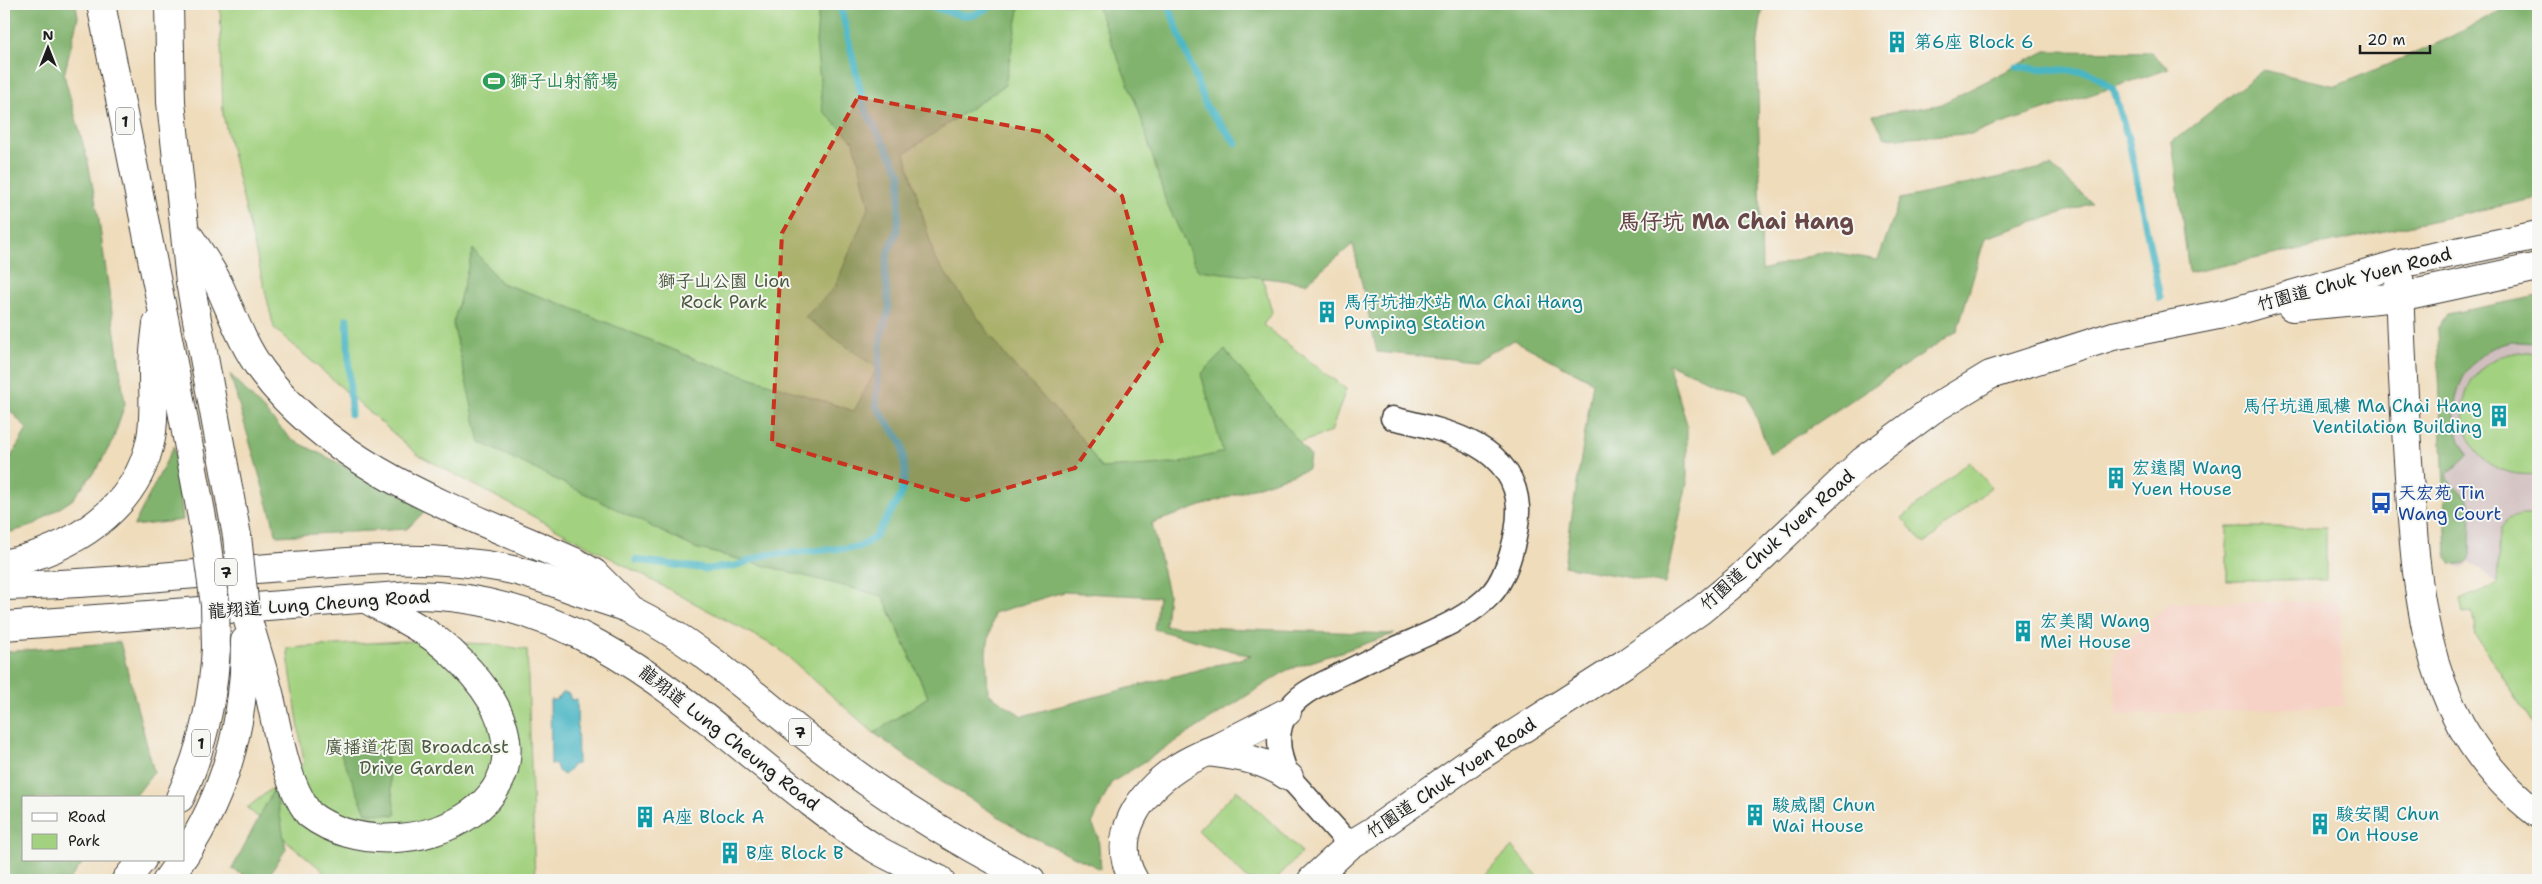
<svg xmlns="http://www.w3.org/2000/svg" width="2542" height="884" font-family="'Shantell Sans','LXGW WenKai TC',sans-serif">
  <style>
    .built { fill: #f6d1c5 }
    .industrial { fill: #d1bfbf }
    .green { fill: #a2d17f; stroke: #5f764e }
    .forest { fill: #81b36e; stroke: #4e6845; fill-rule: evenodd }
    .water { fill: #48b6c4; stroke: #326970 }
    .lines { fill: none; stroke-linecap: round; stroke-linejoin: round }
    .stream { stroke: #48b6c4; stroke-width: 7 }
    .minor-casing { stroke: #3c3934; stroke-width: 25 }
    .major-casing { stroke: #3c3934; stroke-width: 30 }
    .highway-casing { stroke: #3c3934; stroke-width: 30 }
    .minor { stroke: #fff; stroke-width: 22 }
    .major { stroke: #fff; stroke-width: 28 }
    .highway { stroke: #fff; stroke-width: 28 }
    .highway-bridge-casing { stroke: #3c3934; stroke-width: 30; stroke-linecap: butt }
    .highway-bridge { stroke: #fff; stroke-width: 28 }
    .marked { fill: #c8321e; fill-opacity: 0.2; stroke: #c8321e; stroke-width: 4; stroke-dasharray: 10 6; stroke-linejoin: round }
    .labels { text-anchor: middle; stroke-width: 4; stroke-linejoin: round; paint-order: stroke }
    .shield { fill: #f6f6f2; stroke: #5d5d5c; stroke-width: 1 }
    .shield-label { font-size: 16px; font-weight: bold; fill: #1c1c1c }
    .culture-label { font-size: 18px; fill: #0d838f; stroke: #f6f6f2; text-anchor: start }
    .leisure-label { font-size: 18px; fill: #27864d; stroke: #f6f6f2; text-anchor: start }
    .street-label { font-size: 18px; fill: #1c1c1c; stroke: #f6f6f2 }
    .park-label { font-size: 18px; fill: #4b5b3f; stroke: #f6f6f2 }
    .transit-label { font-size: 18px; fill: #164399; stroke: #f6f6f2; text-anchor: start }
    .district-label { font-size: 22px; font-weight: bold; fill: #674847; stroke: #f6f6f2 }
  </style>
  <rect width="100%" height="100%" fill="#f6f6f2"/>
  <filter id="ink" filterUnits="userSpaceOnUse"><feTurbulence type="fractalNoise" baseFrequency=".02" numOctaves="2"/><feDisplacementMap in="SourceGraphic" scale="10" xChannelSelector="R" yChannelSelector="G"/><feConvolveMatrix kernelMatrix="1 2 1 2 8 2 1 2 1" color-interpolation-filters="sRGB"/></filter>
  <filter id="wash" filterUnits="userSpaceOnUse"><feTurbulence type="fractalNoise" baseFrequency=".0096" numOctaves="4" result="noise"/><feDisplacementMap in="SourceGraphic" scale="20" xChannelSelector="R" yChannelSelector="G"/><feGaussianBlur stdDeviation="1.12" result="paint"/><feColorMatrix in="noise" values="0 0 0 0 0 0 0 0 0 0 0 0 0 0 0 0 0 1.4 0 .05"/><feComposite in="paint" operator="in"/></filter>
  <g filter="url(#wash)">
    <rect width="100%" height="100%" fill="#efdcbb"/>
    <path class="built" d="M 2339,601 L 2344,706 L 2116,715 L 2114,654 L 2169,603 Z"/>
    <path class="industrial" d="M 2538,296 L 2538,515 L 2520,515 L 2500,529 L 2497,584 L 2480,569 L 2469,563 L 2462,568 L 2452,565 L 2447,557 L 2437,329 L 2447,314 Z"/>
    <g class="green">
      <path d="M 220,4 L 1173,4 L 1238,189 L 1272,312 L 1263,325 L 1346,389 L 1331,432 L 1213,473 L 860,545 L 928,697 L 874,733 L 778,648 L 417,454 L 274,328 L 223,115 Z"/>
      <path d="M 2520,352 L 2538,354 L 2538,474 C 2459,483 2436,385 2501,356 C 2507,354 2514,353 2520,352 Z"/>
      <path d="M 1969,461 L 1991,487 L 1924,544 L 1902,518 Z"/>
      <path d="M 2520,515 L 2538,515 L 2538,732 L 2476,636 L 2472,612 L 2463,613 L 2460,600 L 2497,584 L 2500,529 L 2507,519 Z"/>
      <rect x="2227" y="527" width="99" height="53"/>
      <path d="M 402,641 L 492,644 L 527,650 L 535,880 L 334,880 L 247,808 L 304,763 L 287,648 Z"/>
      <path d="M 1237,790 L 1302,852 L 1275,880 L 1249,880 L 1198,830 Z"/>
      <path d="M 1512,847 L 1537,875 L 1533,880 L 1480,880 Z"/>
    </g>
    <g class="forest">
      <path d="M 4,4 L 76,4 L 78,17 L 64,75 L 88,162 L 98,214 L 125,404 L 113,440 L 98,467 L 72,500 L 32,526 L 4,534 L 4,469 L 27,429 L 5,405 L 8,367 L 4,309 Z"/>
      <path d="M 819,4 L 1020,4 L 1005,85 L 905,153 L 935,259 L 1007,358 L 1082,439 L 1101,468 L 1180,463 L 1223,452 L 1201,374 L 1225,350 L 1310,456 L 1308,469 L 1152,523 L 1168,594 L 1165,626 L 1394,634 L 1287,670 L 1111,783 L 1092,824 L 1098,836 L 1101,869 L 1028,835 L 926,771 L 874,733 L 928,697 L 883,596 L 695,548 L 480,442 L 453,324 L 473,249 L 501,283 L 562,304 L 703,362 L 854,411 L 877,368 L 805,317 L 835,287 L 869,206 L 854,142 L 823,111 L 816,42 ZM 1063,592 L 1159,597 L 1154,629 L 1251,656 L 1022,716 L 988,693 L 986,652 L 994,613 Z"/>
      <path d="M 1096,4 L 1763,4 L 1757,48 L 1762,270 L 1826,251 L 1878,260 L 1900,199 L 2051,166 L 2092,203 L 1985,238 L 1957,331 L 1770,454 L 1748,395 L 1668,364 L 1687,424 L 1687,483 L 1665,584 L 1564,566 L 1593,382 L 1514,340 L 1474,361 L 1377,352 L 1353,244 L 1306,283 L 1198,270 L 1165,199 L 1139,111 Z"/>
      <path d="M 2512,4 L 2538,4 L 2538,198 L 2189,273 L 2172,142 L 2263,70 L 2336,86 L 2439,43 Z"/>
      <path d="M 2046,51 L 2151,52 L 2169,69 L 1971,134 L 1885,138 L 1873,115 L 1939,105 Z"/>
      <path d="M 2538,296 L 2538,343 C 2529,343 2517,341 2507,343 C 2469,350 2445,398 2458,434 C 2460,441 2464,448 2468,455 L 2446,475 L 2448,479 L 2467,498 L 2471,508 L 2470,559 L 2466,563 L 2452,565 L 2447,557 L 2437,329 L 2447,314 Z"/>
      <path d="M 230,374 L 291,439 L 428,508 L 407,529 L 277,536 Z"/>
      <path d="M 174,446 L 183,520 L 134,526 L 134,525 Z"/>
      <path d="M 120,642 L 154,772 L 134,798 L 24,798 L 24,860 L 85,860 L 69,880 L 4,880 L 4,652 Z"/>
      <path d="M 335,740 L 386,757 L 396,815 L 366,813 Z"/>
      <path d="M 275,787 L 286,849 L 266,880 L 254,880 L 232,869 Z"/>
    </g>
    <path class="water" d="M 564,692 L 569,694 L 571,700 L 577,699 L 578,764 L 572,765 L 570,770 L 564,775 L 558,771 L 556,765 L 551,764 L 550,700 L 556,700 Z"/>
    <g class="lines">
      <g class="stream">
        <path d="M 922,4 L 960,15 L 974,15 L 995,4"/>
        <path d="M 1168,4 L 1206,106 L 1236,143"/>
        <path d="M 2017,67 L 2090,72 L 2114,90 L 2130,146 L 2160,298"/>
        <path d="M 347,319 L 351,414"/>
        <path d="M 636,560 L 706,569 L 735,566 L 765,555 L 859,547 L 874,538 L 901,496 L 905,473 L 902,443 L 876,406 L 881,336 L 889,308 L 885,273 L 888,252 L 897,231 L 901,174 L 865,110 L 840,4"/>
      </g>
    </g>
  </g>
  <g filter="url(#ink)">
    <g class="lines">
      <g class="minor-casing">
        <path id="minor" d="M 1350,845 L 1289,777 C 1279,757 1274,733 1287,712 C 1298,693 1320,685 1339,675 C 1357,667 1375,657 1394,649 C 1427,634 1467,620 1492,593 C 1508,575 1519,531 1518,507 C 1514,443 1443,430 1392,418"/>
      </g>
      <g class="major-casing">
        <g id="major">
          <path d="M 2399,264 C 2399,329 2404,395 2408,461 C 2417,596 2421,724 2538,814"/>
          <path d="M 2292,307 L 2399,297 L 2538,267"/>
          <path d="M 1312,880 L 1350,845 L 1373,831 L 1472,761 L 1624,664 L 1701,610 L 1740,578 L 1863,461 L 1932,410 L 1990,375 L 2113,336 L 2228,313 L 2399,264 L 2538,235"/>
        </g>
      </g>
      <g class="highway-casing">
        <g id="highway">
          <path d="M 101,4 L 175,373 L 206,539"/>
          <path d="M 169,4 L 171,102 L 190,282 L 237,536"/>
          <path d="M 186,232 C 197,248 209,265 218,283 C 232,313 242,344 262,371 C 337,472 464,512 575,562 L 594,573 L 626,605"/>
          <path d="M 4,564 C 70,550 137,511 151,438 C 155,417 153,395 153,373 C 153,357 155,340 157,324"/>
          <path d="M 4,586 C 88,584 172,576 256,569 C 338,563 421,552 503,568 C 531,573 557,584 583,593 C 599,599 616,603 631,610 C 699,643 758,699 817,745 C 884,797 956,842 1031,880"/>
          <path d="M 245,610 C 253,639 263,668 270,697 C 279,737 285,780 309,814 C 400,884 605,795 451,652 C 428,630 396,616 368,600"/>
          <path d="M 4,626 L 412,595 C 613,595 722,750 876,849 C 896,861 919,870 940,880"/>
          <path d="M 1207,752 C 1237,756 1264,759 1289,777"/>
          <path d="M 180,798 C 202,751 213,700 216,648"/>
          <path d="M 184,856 C 227,792 245,717 245,641"/>
          <path d="M 126,880 L 142,860"/>
          <path d="M 167,880 L 181,860"/>
          <path d="M 1134,880 C 1108,837 1141,792 1177,768 C 1190,759 1205,753 1219,747 C 1242,735 1264,724 1287,712"/>
        </g>
      </g>
      <use href="#minor" class="minor"/>
      <use href="#major" class="major"/>
      <use href="#highway" class="highway"/>
      <g class="highway-bridge-casing">
        <g id="highway-bridge">
          <path d="M 237,536 L 245,610"/>
          <path d="M 206,539 L 215,605 L 216,648"/>
        </g>
      </g>
      <use href="#highway-bridge" class="highway-bridge"/>
    </g>
  </g>
  <path class="marked" d="M 858,97 L 1042,132 L 1122,196 L 1162,343 L 1075,468 L 966,500 L 772,443 L 782,233 Z"/>
  <defs>
    <g id="building-bare" transform="scale(1.725)"><path d="M-4-6H4V6H1V3H-1V6H-4ZM-2.5-4.3h1.7v1.8h-1.7ZM.8-4.3h1.7v1.8H.8ZM-2.5-1h1.7V.8h-1.7ZM.8-1h1.7V.8H.8Z" fill="#0f9aa8" stroke="#f6f6f2" stroke-width="2.5" paint-order="stroke"/></g>
    <g id="stadium-bare" transform="scale(1.725)"><path d="M0-5a6.5 5 0 1 0 0 10a6.5 5 0 1 0 0-10ZM-3.5-1.8h7v3.6h-7Z" fill="#2e9e5b" stroke="#f6f6f2" stroke-width="2.5" paint-order="stroke"/></g>
    <g id="bus-bare" transform="scale(1.725)"><path d="M-5-6H5V4H4V6H2V4H-2V6H-4V4H-5ZM-3.5-4V0h7V-4ZM-3.5 1.2v1.5H-2V1.2ZM2 1.2v1.5H3.5V1.2Z" fill="#1a4fb4" stroke="#f6f6f2" stroke-width="2.5" paint-order="stroke"/></g>
  </defs>
  <g fill-rule="evenodd">
    <use href="#building-bare" x="1897" y="42"/>
    <use href="#stadium-bare" x="494" y="81"/>
    <use href="#building-bare" x="1327" y="312"/>
    <use href="#building-bare" x="2499" y="416"/>
    <use href="#building-bare" x="2116" y="478"/>
    <use href="#bus-bare" x="2381" y="503"/>
    <use href="#building-bare" x="2023" y="631"/>
    <use href="#building-bare" x="1755" y="815"/>
    <use href="#building-bare" x="645" y="817"/>
    <use href="#building-bare" x="2320" y="824"/>
    <use href="#building-bare" x="730" y="853"/>
  </g>
  <g class="labels">
    <g class="shield">
      <rect x="116" y="107.5" width="18" height="27" rx="4"/>
      <rect x="215" y="558.5" width="22" height="27" rx="4"/>
      <rect x="789" y="718.5" width="22" height="27" rx="4"/>
      <rect x="192" y="729.5" width="18" height="27" rx="4"/>
    </g>
    <g class="shield-label">
      <text x="125" y="127">1</text>
      <text x="226" y="578">7</text>
      <text x="800" y="738">7</text>
      <text x="201" y="749">1</text>
    </g>
    <g class="culture-label">
      <text x="1914" y="48">第6座 Block 6</text>
      <text x="1344" y="308">馬仔坑抽水站 Ma Chai Hang<tspan x="1344" dy="21">Pumping Station</tspan></text>
      <text x="2482" y="412" text-anchor="end">馬仔坑通風樓 Ma Chai Hang<tspan x="2482" dy="21">Ventilation Building</tspan></text>
      <text x="2132" y="474">宏遠閣 Wang<tspan x="2132" dy="21">Yuen House</tspan></text>
      <text x="2040" y="627">宏美閣 Wang<tspan x="2040" dy="21">Mei House</tspan></text>
      <text x="1772" y="811">駿威閣 Chun<tspan x="1772" dy="21">Wai House</tspan></text>
      <text x="2336" y="820">駿安閣 Chun<tspan x="2336" dy="21">On House</tspan></text>
      <text x="662" y="823">A座 Block A</text>
      <text x="746" y="859">B座 Block B</text>
    </g>
    <g class="leisure-label">
      <text x="510" y="87">獅子山射箭場</text>
    </g>
    <g class="street-label">
      <text transform="translate(2354 279) rotate(-15)" y="6">竹園道 Chuk Yuen Road</text>
      <text transform="translate(1777 540) rotate(-42)" y="6">竹園道 Chuk Yuen Road</text>
      <text transform="translate(319 604) rotate(-4)" y="6">龍翔道 Lung Cheung Road</text>
      <text transform="translate(729 738) rotate(38)" y="6">龍翔道 Lung Cheung Road</text>
      <text transform="translate(1451 778) rotate(-34)" y="6">竹園道 Chuk Yuen Road</text>
    </g>
    <g class="park-label">
      <text x="724" y="287">獅子山公園 Lion<tspan x="724" dy="21">Rock Park</tspan></text>
      <text x="417" y="753">廣播道花園 Broadcast<tspan x="417" dy="21">Drive Garden</tspan></text>
    </g>
    <g class="transit-label">
      <text x="2398" y="499">天宏苑 Tin<tspan x="2398" dy="21">Wang Court</tspan></text>
    </g>
    <g class="district-label">
      <text x="1736" y="229">馬仔坑 Ma Chai Hang</text>
    </g>
  </g>
  <rect width="2542" height="884" fill="none" stroke="#f6f6f2" stroke-width="20"/>
  <rect x="22" y="796" width="162" height="65" fill="#f6f6f2" stroke="#9f9f9c"/>
  <rect x="32" y="813" width="25" height="8" fill="#ffffff" stroke="#9f9f9c"/>
  <text x="68" y="822" font-size="15" fill="#1c1c1c">Road</text>
  <rect x="32" y="834" width="25" height="15" fill="#a2d17f" stroke="#9f9f9c"/>
  <text x="68" y="846" font-size="15" fill="#1c1c1c">Park</text>
  <g transform="translate(48 48)" stroke="#f6f6f2" stroke-width="4" paint-order="stroke">
  <path d="M0-4L9 19L0 12L-9 19Z" fill="#1c1c1c"/>
  <text y="-8" font-size="14" font-weight="bold" text-anchor="middle" fill="#1c1c1c">N</text>
  </g>
  <path d="M2360 45v8h70v-8" fill="none" stroke="#1c1c1c" stroke-width="2.5"/>
  <text x="2367" y="45" font-size="15" fill="#1c1c1c" stroke="#f6f6f2" stroke-width="4" paint-order="stroke">20 m</text>
</svg>
